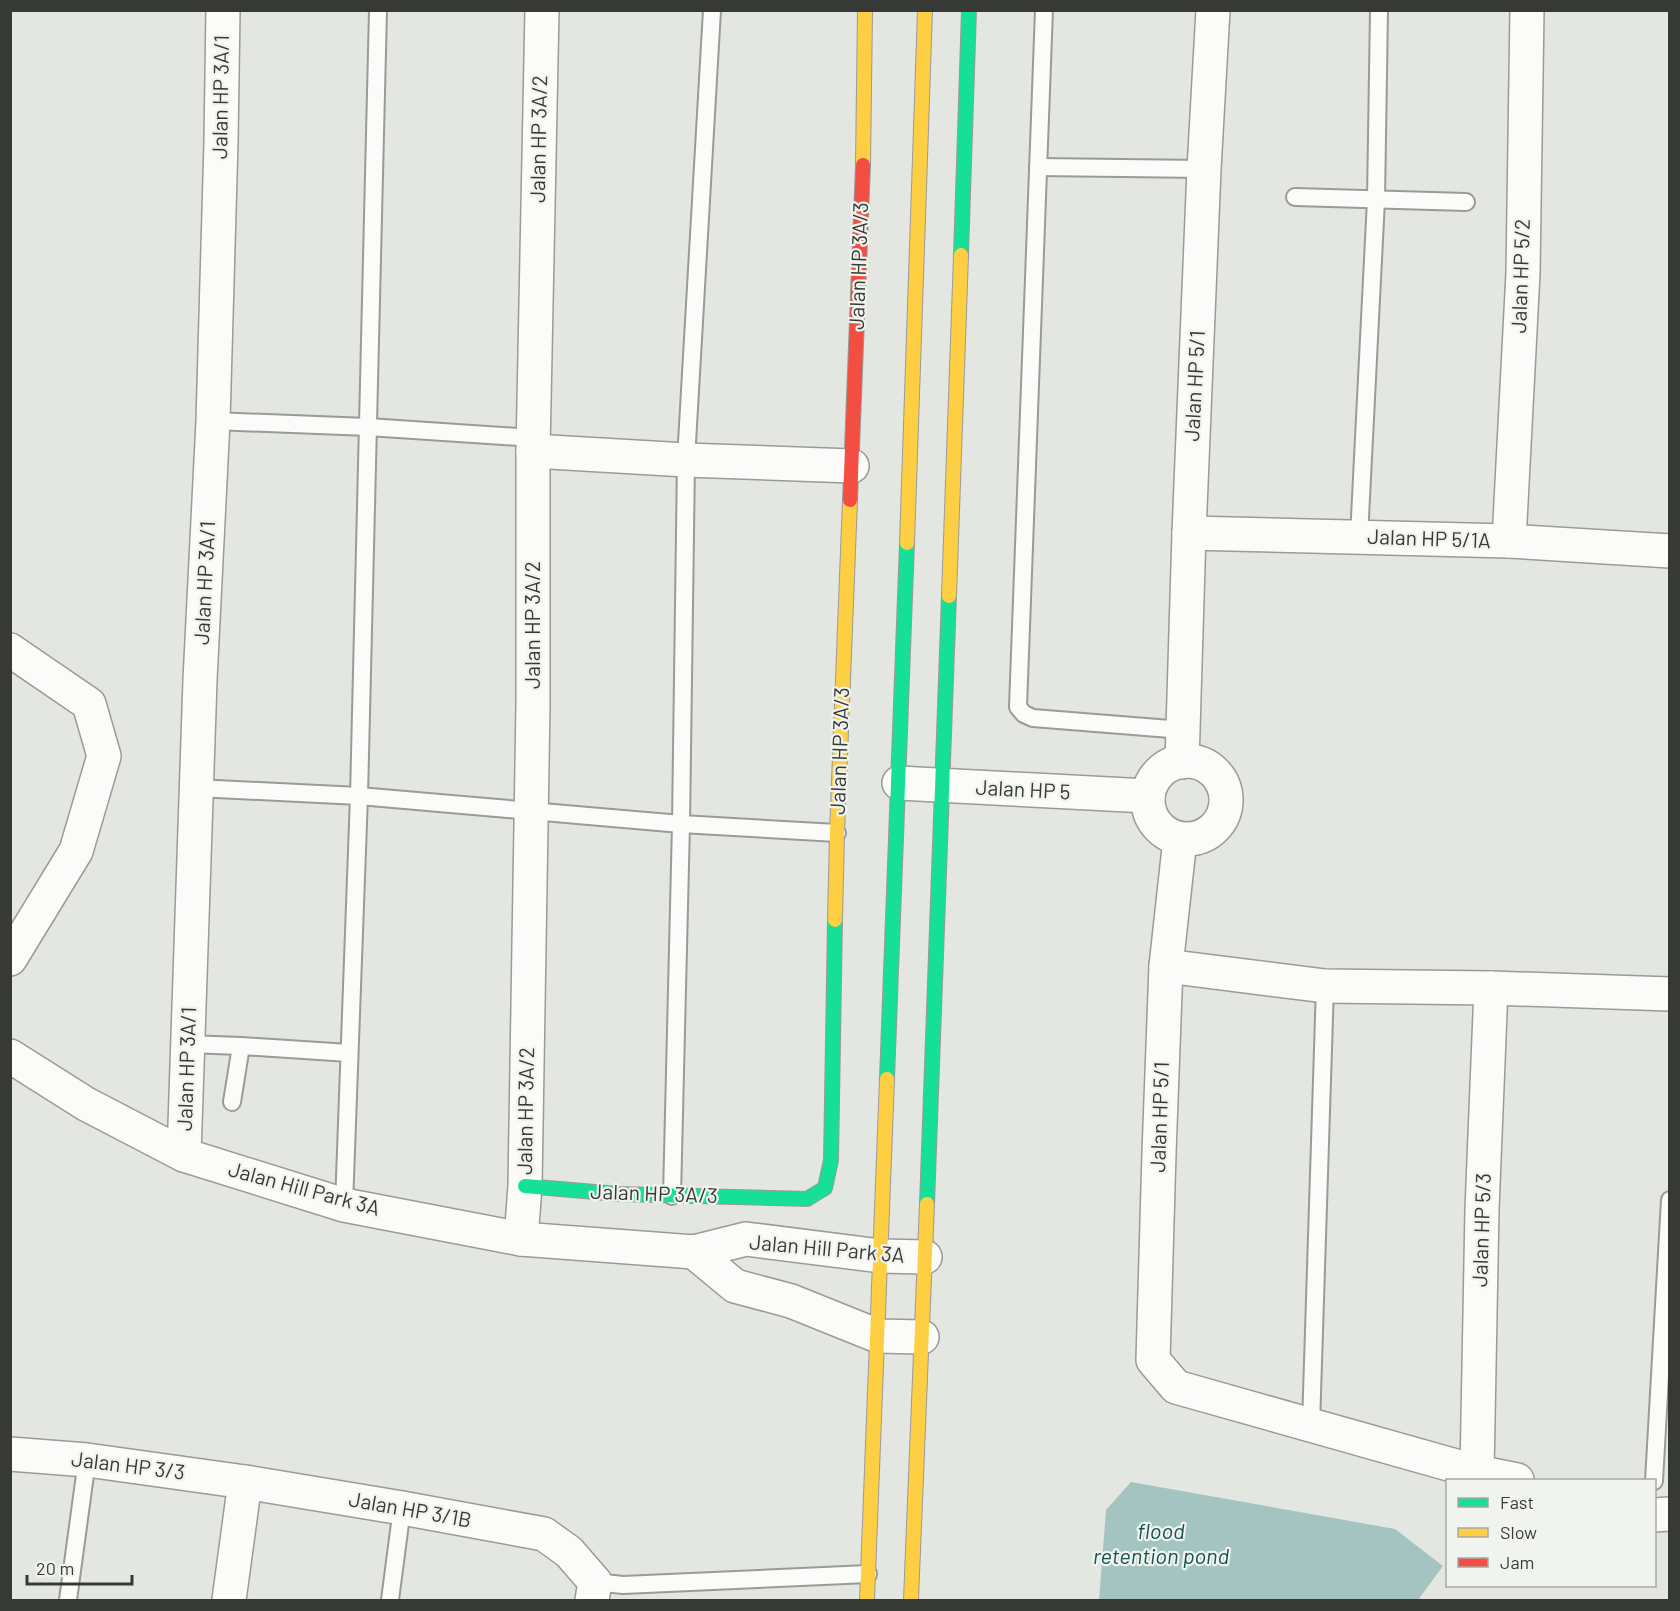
<svg xmlns="http://www.w3.org/2000/svg" width="1680" height="1611" font-family="Barlow,sans-serif">
  <style>
    .water { fill: #a4c4c2 }
    .lines { fill: none; stroke-linecap: round; stroke-linejoin: round }
    .lane-casing { stroke: #999b98; stroke-width: 20 }
    .street-casing { stroke: #999b98; stroke-width: 36 }
    .fast-casing { stroke: #999b98; stroke-width: 16 }
    .slow-casing { stroke: #999b98; stroke-width: 16 }
    .jam-casing { stroke: #999b98; stroke-width: 16 }
    .lane { stroke: #fbfbfa; stroke-width: 16 }
    .street { stroke: #fbfbfa; stroke-width: 33 }
    .fast { stroke: #16e098; stroke-width: 14 }
    .slow { stroke: #ffcf43; stroke-width: 14 }
    .jam { stroke: #f24e42; stroke-width: 14 }
    .labels { text-anchor: middle; stroke-width: 4.5; stroke-linejoin: round; paint-order: stroke }
    .street-label { font-size: 21px; fill: #373936; stroke: #f1f4ee }
    .water-label { font-size: 22px; font-style: italic; fill: #125453; stroke: #f1f4ee }
  </style>
  <rect width="100%" height="100%" fill="#e3e6e1"/>
  <path class="water" d="M 1131,1482 L 1395,1529 L 1443,1566 L 1418,1600 L 1099,1600 L 1106,1510 Z"/>
  <g class="lines">
    <g class="lane-casing">
      <g id="lane">
        <path d="M 1044,10 L 1018,707 L 1024,714 L 1033,718 L 1183,730"/>
        <path d="M 1038,167 L 1204,169"/>
        <path d="M 1295,197 L 1466,202"/>
        <path d="M 213,421 L 368,427 L 533,438"/>
        <path d="M 1359,537 L 1376,200 L 1379,10"/>
        <path d="M 197,788 L 359,796 L 681,824 L 837,833"/>
        <path d="M 187,1044 L 241,1046"/>
        <path d="M 232,1102 L 241,1046 L 349,1053"/>
        <path d="M 672,1196 L 681,824 L 686,460 L 712,10"/>
        <path d="M 344,1205 L 359,796 L 378,10"/>
        <path d="M 1311,1425 L 1325,986"/>
        <path d="M 1654,1481 L 1670,1200"/>
        <path d="M 595,1582 L 623,1585 L 868,1574"/>
        <path d="M 68,1600 L 87,1460"/>
        <path d="M 390,1600 L 402,1508"/>
      </g>
    </g>
    <g class="street-casing">
      <g id="street">
        <path d="M 533,451 L 686,460 L 852,466"/>
        <path d="M 1189,533 L 1509,541 L 1670,551"/>
        <path d="M 1509,541 L 1523,273 L 1527,10"/>
        <path d="M 10,650 L 89,704 L 104,756 L 76,851 L 10,959"/>
        <circle cx="1187" cy="800" r="39"/>
        <path d="M 1182,762 L 1189,533 L 1204,169 L 1213,10"/>
        <path d="M 899,783 L 1147,796"/>
        <path d="M 1180,839 L 1166,966 L 1159,1153 L 1153,1360 L 1176,1387 L 1477,1472 L 1517,1480"/>
        <path d="M 1166,966 L 1325,986 L 1491,988 L 1670,994"/>
        <path d="M 10,1056 L 86,1104 L 184,1155 L 344,1205 L 521,1239 L 694,1252 L 746,1239 L 881,1256 L 925,1257"/>
        <path d="M 184,1155 L 200,680 L 213,421 L 221,142 L 223,10"/>
        <path d="M 521,1239 L 525,1186 L 533,704 L 533,451 L 542,10"/>
        <path d="M 694,1252 L 735,1286 L 791,1301 L 878,1336 L 922,1337"/>
        <path d="M 10,1454 L 87,1460 L 245,1482 L 402,1508 L 544,1534 L 569,1552 L 595,1582 L 592,1600"/>
        <path d="M 1477,1472 L 1482,1209 L 1491,988"/>
        <path d="M 1654,1515 L 1670,1514"/>
        <path d="M 229,1600 L 245,1482"/>
      </g>
    </g>
    <g class="fast-casing">
      <g id="fast">
        <path d="M 961,255 L 969,10"/>
        <path d="M 887,1079 L 907,543"/>
        <path d="M 525,1186 L 618,1194 L 807,1199 L 825,1188 L 831,1160 L 835,920"/>
        <path d="M 927,1204 L 949,596"/>
      </g>
    </g>
    <g class="slow-casing">
      <g id="slow">
        <path d="M 863,165 L 865,10"/>
        <path d="M 907,543 L 925,10"/>
        <path d="M 949,596 L 961,255"/>
        <path d="M 835,920 L 837,833 L 850,500"/>
        <path d="M 867,1600 L 887,1079"/>
        <path d="M 911,1600 L 927,1204"/>
      </g>
    </g>
    <g class="jam-casing">
      <path id="jam" d="M 850,500 L 863,165"/>
    </g>
    <use href="#lane" class="lane"/>
    <use href="#street" class="street"/>
    <use href="#fast" class="fast"/>
    <use href="#slow" class="slow"/>
    <use href="#jam" class="jam"/>
  </g>
  <g class="labels">
    <g class="street-label">
      <text transform="translate(221 97) rotate(-89)" y="7">Jalan HP 3A/1</text>
      <text transform="translate(539 139) rotate(-89)" y="7">Jalan HP 3A/2</text>
      <text transform="translate(859 266) rotate(-88)" y="7">Jalan HP 3A/3</text>
      <text transform="translate(1521 276) rotate(-88)" y="7">Jalan HP 5/2</text>
      <text transform="translate(1195 386) rotate(-87)" y="7">Jalan HP 5/1</text>
      <text transform="translate(1429 539) rotate(2)" y="7">Jalan HP 5/1A</text>
      <text transform="translate(205 583) rotate(-87)" y="7">Jalan HP 3A/1</text>
      <text transform="translate(533 625) rotate(-90)" y="7">Jalan HP 3A/2</text>
      <text transform="translate(840 751) rotate(-88)" y="7">Jalan HP 3A/3</text>
      <text transform="translate(1023 790) rotate(3)" y="7">Jalan HP 5</text>
      <text transform="translate(187 1069) rotate(-88)" y="7">Jalan HP 3A/1</text>
      <text transform="translate(526 1111) rotate(-89)" y="7">Jalan HP 3A/2</text>
      <text transform="translate(1160 1117) rotate(-88)" y="7">Jalan HP 5/1</text>
      <text transform="translate(304 1189) rotate(15)" y="7">Jalan Hill Park 3A</text>
      <text transform="translate(654 1194) rotate(2)" y="7">Jalan HP 3A/3</text>
      <text transform="translate(1482 1230) rotate(-88)" y="7">Jalan HP 5/3</text>
      <text transform="translate(827 1249) rotate(5)" y="7">Jalan Hill Park 3A</text>
      <text transform="translate(128 1466) rotate(7)" y="7">Jalan HP 3/3</text>
      <text transform="translate(410 1510) rotate(10)" y="7">Jalan HP 3/1B</text>
    </g>
    <g class="water-label">
      <text x="1161" y="1539">flood<tspan x="1161" dy="25">retention pond</tspan></text>
    </g>
  </g>
  <rect width="1680" height="1611" fill="none" stroke="#373936" stroke-width="24"/>
  <rect x="1446" y="1479" width="210" height="108" fill="#f1f4ee" stroke="#a7a9a4" stroke-width="1.5"/>
  <rect x="1458" y="1498" width="30" height="9" fill="#16e098" stroke="#a7a9a4" stroke-width="1.5"/>
  <text x="1500" y="1509" font-size="18" fill="#373936">Fast</text>
  <rect x="1458" y="1528" width="30" height="9" fill="#ffcf43" stroke="#a7a9a4" stroke-width="1.5"/>
  <text x="1500" y="1539" font-size="18" fill="#373936">Slow</text>
  <rect x="1458" y="1558" width="30" height="9" fill="#f24e42" stroke="#a7a9a4" stroke-width="1.5"/>
  <text x="1500" y="1569" font-size="18" fill="#373936">Jam</text>
  <path d="M27 1575v9h105v-9" fill="none" stroke="#373936" stroke-width="3"/>
  <text x="36" y="1575" font-size="18" fill="#373936" stroke="#f1f4ee" stroke-width="4.5" paint-order="stroke">20 m</text>
</svg>
